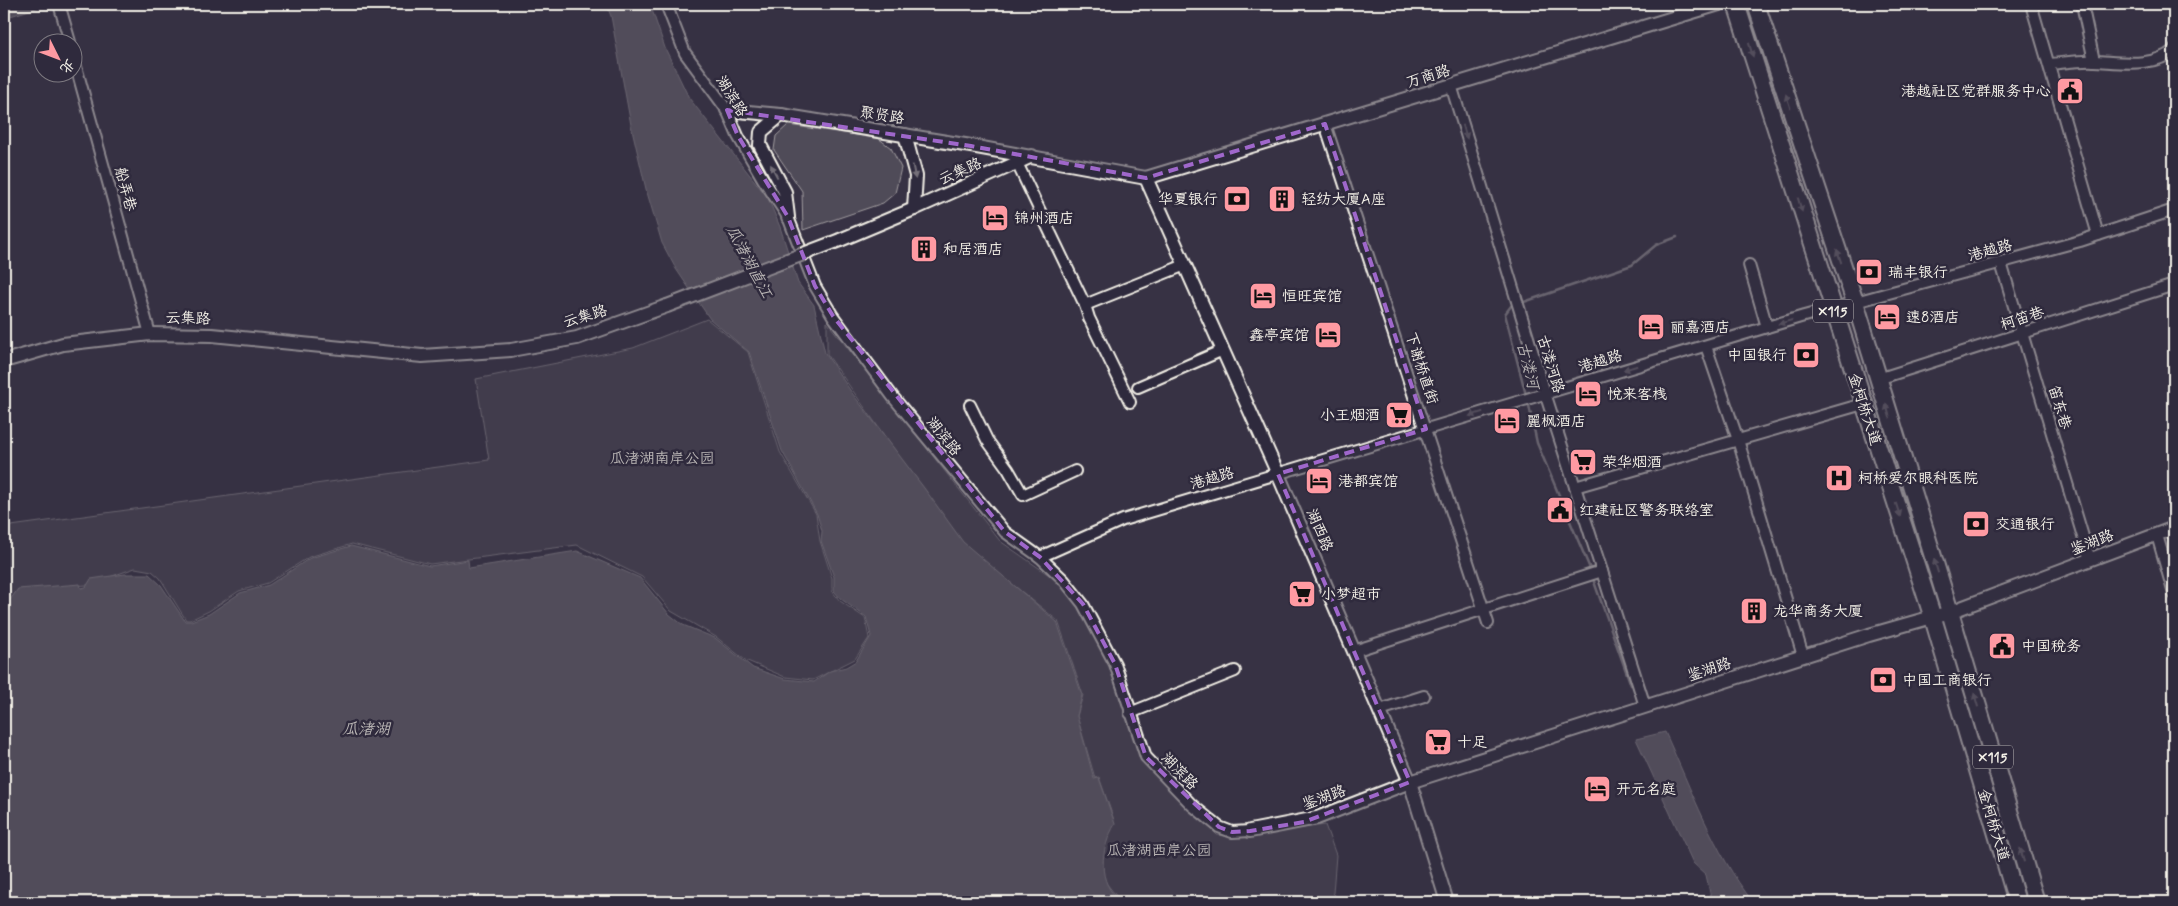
<svg xmlns="http://www.w3.org/2000/svg" width="2178" height="906" font-family="Mynerve,'LXGW WenKai TC',sans-serif">
  <style>
    .green { fill: #504b59; stroke: #a29ea0 }
    .water { fill: #726e77; stroke: #a6a2a4 }
    .lines { fill: none; stroke-linecap: round; stroke-linejoin: round }
    .stream { stroke: #a6a2a4; stroke-width: 2.5 }
    .minor-casing { stroke: #f4f1e8; stroke-width: 14 }
    .tertiary-casing { stroke: #f4f1e8; stroke-width: 16 }
    .primary-casing { stroke: #f4f1e8; stroke-width: 20 }
    .minor { stroke: #2f2a3d; stroke-width: 10 }
    .tertiary { stroke: #2f2a3d; stroke-width: 12 }
    .primary { stroke: #2f2a3d; stroke-width: 16 }
    .tertiary-bridge-casing { stroke: #f4f1e8; stroke-width: 16; stroke-linecap: butt }
    .tertiary-bridge { stroke: #2f2a3d; stroke-width: 12 }
    .oneway { fill: #747079 }
    .marked { fill: none; stroke: #9f67cb; stroke-width: 4; stroke-dasharray: 10 6; stroke-linejoin: round }
    .labels { text-anchor: middle; stroke-width: 5; stroke-linejoin: round; paint-order: stroke }
    .shield { fill: #2f2a3d; stroke: #b9b5b5; stroke-width: 1 }
    .shield-label { font-size: 14px; font-weight: bold; fill: #f4f1e8 }
    .street-label { font-size: 15px; fill: #f4f1e8; stroke: #2f2a3d }
    .poi-label { font-size: 15px; fill: #f4f1e8; stroke: #2f2a3d; text-anchor: start }
    .park-label { font-size: 15px; fill: #bbb7b6; stroke: #2f2a3d }
    .water-label { font-size: 16px; font-style: italic; fill: #bab6b5; stroke: #2f2a3d }
  </style>
  <rect width="100%" height="100%" fill="#373244"/>
  <filter id="ink" filterUnits="userSpaceOnUse"><feTurbulence type="fractalNoise" baseFrequency=".02" numOctaves="2"/><feDisplacementMap in="SourceGraphic" scale="10" xChannelSelector="R" yChannelSelector="G"/><feConvolveMatrix kernelMatrix="1 2 1 2 8 2 1 2 1" color-interpolation-filters="sRGB"/></filter>
  <g filter="url(#ink)">
    <g class="green">
      <path d="M 788,125 L 878,138 L 891,148 L 901,168 L 895,193 L 883,203 L 803,230 L 802,191 L 774,150 L 776,136 Z"/>
      <path d="M 707,319 L 748,352 L 780,452 L 816,514 L 820,541 L 832,578 L 832,591 L 840,601 L 865,618 L 869,638 L 855,659 L 813,680 L 785,677 L 745,660 L 716,637 L 671,611 L 642,577 L 577,545 L 430,564 L 352,544 L 309,557 L 268,583 L 239,591 L 209,611 L 190,620 L 186,620 L 160,578 L 152,571 L 135,568 L 87,585 L 22,589 L 14,654 L 4,670 L 4,527 L 489,460 L 476,379 L 633,348 Z"/>
      <path d="M 827,322 L 1000,541 L 1062,584 L 1087,616 L 1111,666 L 1142,760 L 1217,835 L 1235,837 L 1325,825 L 1336,855 L 1333,893 L 1341,902 L 1121,902 L 1103,879 L 1101,848 L 1114,820 L 1099,777 L 1095,778 L 1077,716 L 1083,695 L 1058,621 L 969,549 L 952,532 L 827,354 Z"/>
    </g>
    <g class="water">
      <path d="M 4,4 L 49,4 L 4,18 Z"/>
      <path d="M 606,4 L 650,4 L 665,48 L 689,98 L 768,198 L 780,227 L 798,283 L 814,305 L 825,353 L 852,393 L 924,488 L 963,542 L 1057,622 L 1082,695 L 1077,716 L 1094,779 L 1099,778 L 1115,824 C 1101,848 1095,883 1122,902 L 4,902 L 4,671 L 8,653 L 4,617 L 7,604 L 18,589 L 80,584 L 81,588 L 86,587 L 91,579 L 125,574 L 149,574 L 161,585 L 185,621 L 191,621 L 209,614 L 240,593 L 269,585 L 310,558 L 351,546 L 430,566 L 468,560 L 469,568 L 577,551 L 640,578 L 669,614 L 683,625 L 715,638 L 753,668 L 785,679 L 814,682 L 830,671 L 846,667 L 856,661 L 871,636 L 866,617 L 841,599 L 834,591 L 834,577 L 821,541 L 822,531 L 817,514 L 782,451 L 749,352 L 710,319 L 676,269 L 662,243 L 646,189 L 631,125 L 611,16 Z"/>
      <path d="M 1665,732 C 1692,791 1713,851 1753,902 L 1712,902 L 1706,875 L 1693,863 L 1636,739 Z"/>
    </g>
    <g class="lines">
      <g class="stream">
        <path d="M 1521,303 L 1632,265 L 1656,245 L 1677,237"/>
        <path d="M 1516,304 L 1511,306 L 1505,314 L 1526,395"/>
        <path d="M 1528,401 L 1537,443 L 1591,571"/>
        <path d="M 1592,576 L 1631,685"/>
      </g>
      <g class="minor-casing">
        <g id="minor">
          <path d="M 59,4 L 70,42"/>
          <path d="M 666,4 L 685,53 L 727,110 L 738,136 L 763,179 L 788,217 L 815,286 L 833,316 L 893,397 L 1005,532 L 1040,557 L 1064,580 L 1083,604 L 1115,664 L 1146,757 L 1192,805 L 1219,827 L 1232,832 L 1250,831"/>
          <path d="M 2031,4 L 2098,235"/>
          <path d="M 2082,4 L 2094,61"/>
          <path d="M 72,52 L 150,334"/>
          <path d="M 2049,64 C 2064,63 2080,60 2095,61 C 2120,62 2154,68 2174,50"/>
          <path d="M 1451,85 L 1545,393 L 1645,706"/>
          <path d="M 1325,124 L 1488,623"/>
          <path d="M 1017,163 L 1085,305 L 1185,265"/>
          <path d="M 2001,263 L 2090,560"/>
          <path d="M 1749,265 L 1767,327"/>
          <path d="M 1085,305 L 1089,318 L 1130,402"/>
          <path d="M 1706,346 L 1738,440 L 1803,656"/>
          <path d="M 1878,379 L 2174,285"/>
          <path d="M 1138,387 L 1223,350"/>
          <path d="M 970,405 L 987,440 L 1008,469 L 1023,495 L 1075,471"/>
          <path d="M 1575,487 L 1863,404"/>
          <path d="M 2157,535 L 2174,594"/>
          <path d="M 1040,557 L 1123,520 L 1804,316 L 2080,241 L 2174,210"/>
          <path d="M 1354,651 L 1602,571"/>
          <path d="M 1380,710 L 1424,696"/>
          <path d="M 1130,713 L 1235,671"/>
        </g>
      </g>
      <g class="tertiary-casing">
        <g id="tertiary">
          <path d="M 727,110 L 781,115 L 971,146 L 1146,178 L 1719,4"/>
          <path d="M 781,115 L 761,132 L 760,145 L 785,192 L 788,217"/>
          <path d="M 905,135 L 916,176 L 914,209"/>
          <path d="M 1146,178 L 1278,474 L 1410,782 L 1447,902"/>
          <path d="M 840,240 L 914,209 L 1032,156"/>
          <path d="M 4,361 L 63,344 L 150,334 L 212,335 L 422,356 L 511,350 L 577,338 L 667,306"/>
          <path d="M 1250,831 L 1317,818 L 1410,782 L 1869,635 L 1950,612 L 2174,528"/>
        </g>
      </g>
      <g class="primary-casing">
        <g id="primary">
          <path d="M 1736,4 L 1933,618 L 2017,902"/>
          <path d="M 1756,4 L 1855,302 L 1950,612 L 2036,902"/>
        </g>
      </g>
      <use href="#minor" class="minor"/>
      <use href="#tertiary" class="tertiary"/>
      <use href="#primary" class="primary"/>
      <g class="tertiary-bridge-casing">
        <path id="tertiary-bridge" d="M 667,306 L 840,240"/>
      </g>
      <use href="#tertiary-bridge" class="tertiary-bridge"/>
    </g>
    <defs><path id="oneway-solid" d="M-6-.8H1V-3.2L6.5 0L1 3.2V.8H-6Z" transform="scale(1.25)"/></defs>
    <g class="oneway">
      <use href="#oneway-solid" transform="translate(1751 50) rotate(73)"/>
      <use href="#oneway-solid" transform="translate(1788 101) rotate(-108)"/>
      <use href="#oneway-solid" transform="translate(1465 132) rotate(73)"/>
      <use href="#oneway-solid" transform="translate(774 171) rotate(-118)"/>
      <use href="#oneway-solid" transform="translate(914 172) rotate(79)"/>
      <use href="#oneway-solid" transform="translate(1800 205) rotate(73)"/>
      <use href="#oneway-solid" transform="translate(1839 256) rotate(-108)"/>
      <use href="#oneway-solid" transform="translate(1785 322) rotate(164)"/>
      <use href="#oneway-solid" transform="translate(1630 368) rotate(163)"/>
      <use href="#oneway-solid" transform="translate(1888 411) rotate(-107)"/>
      <use href="#oneway-solid" transform="translate(1476 414) rotate(163)"/>
      <use href="#oneway-solid" transform="translate(1898 510) rotate(72)"/>
      <use href="#oneway-solid" transform="translate(1936 566) rotate(-107)"/>
      <use href="#oneway-solid" transform="translate(1976 700) rotate(-106)"/>
      <use href="#oneway-solid" transform="translate(2022 855) rotate(-106)"/>
    </g>
  </g>
  <path d="M0 0H2178V906H0ZM 727,110 L 971,146 L 1146,178 L 1325,124 L 1426,429 L 1278,474 L 1410,782 L 1304,822 L 1250,831 L 1232,832 L 1219,827 L 1146,757 L 1115,664 L 1083,604 L 1040,557 L 1005,532 L 833,316 L 815,286 L 788,217 L 738,136 Z" fill="#373244" fill-opacity=".55" fill-rule="evenodd"/>
  <path class="marked" d="M 727,110 L 971,146 L 1146,178 L 1325,124 L 1426,429 L 1278,474 L 1410,782 L 1304,822 L 1250,831 L 1232,832 L 1219,827 L 1146,757 L 1115,664 L 1083,604 L 1040,557 L 1005,532 L 833,316 L 815,286 L 788,217 L 738,136 Z"/>
  <defs>
    <g id="civic-square" transform="scale(1.4375)"><rect x="-9" y="-9" width="18" height="18" rx="4" fill="#ff9aa2" stroke="#2f2a3d"/><path d="M-.6-6.5H3V-4.5H.6V-3L4-1V1h2V6H-6V1h2V-1L-.6-3ZM-1.2 2.5V6h2.4V2.5Z" fill="#111"/></g>
    <g id="bank-square" transform="scale(1.4375)"><rect x="-9" y="-9" width="18" height="18" rx="4" fill="#ff9aa2" stroke="#2f2a3d"/><path d="M-6-4H6V4H-6ZM0-2.3a2.3 2.3 0 1 0 0 4.6a2.3 2.3 0 1 0 0-4.6Z" fill="#111"/></g>
    <g id="building-square" transform="scale(1.4375)"><rect x="-9" y="-9" width="18" height="18" rx="4" fill="#ff9aa2" stroke="#2f2a3d"/><path d="M-4-6H4V6H1V3H-1V6H-4ZM-2.5-4.3h1.7v1.8h-1.7ZM.8-4.3h1.7v1.8H.8ZM-2.5-1h1.7V.8h-1.7ZM.8-1h1.7V.8H.8Z" fill="#111"/></g>
    <g id="hotel-square" transform="scale(1.4375)"><rect x="-9" y="-9" width="18" height="18" rx="4" fill="#ff9aa2" stroke="#2f2a3d"/><path d="M-6-4.5h1.5V1H6V5H4.5V3h-9V5H-6ZM-4 0a1.8 1.8 0 1 1 3.6 0ZM.5 0V-2.5h3Q6-2.5 6 0Z" fill="#111"/></g>
    <g id="supermarket-square" transform="scale(1.4375)"><rect x="-9" y="-9" width="18" height="18" rx="4" fill="#ff9aa2" stroke="#2f2a3d"/><path d="M-6-5.5h2.5l.6 2H6L4.5 2H-2.5L-4.4-4H-6ZM-1.5 3.2a1.3 1.3 0 1 0 .1 0ZM3 3.2a1.3 1.3 0 1 0 .1 0Z" fill="#111"/></g>
    <g id="hospital-square" transform="scale(1.4375)"><rect x="-9" y="-9" width="18" height="18" rx="4" fill="#ff9aa2" stroke="#2f2a3d"/><path d="M-5-5h3v3.5h4V-5h3V5h-3V1.5h-4V5h-3Z" fill="#111"/></g>
  </defs>
  <g fill-rule="evenodd">
    <use href="#civic-square" x="2070" y="91"/>
    <use href="#bank-square" x="1237" y="199"/>
    <use href="#building-square" x="1282" y="199"/>
    <use href="#hotel-square" x="995" y="218"/>
    <use href="#building-square" x="924" y="249"/>
    <use href="#bank-square" x="1869" y="272"/>
    <use href="#hotel-square" x="1263" y="296"/>
    <use href="#hotel-square" x="1887" y="317"/>
    <use href="#hotel-square" x="1651" y="327"/>
    <use href="#hotel-square" x="1328" y="335"/>
    <use href="#bank-square" x="1806" y="355"/>
    <use href="#hotel-square" x="1588" y="394"/>
    <use href="#supermarket-square" x="1399" y="415"/>
    <use href="#hotel-square" x="1507" y="421"/>
    <use href="#supermarket-square" x="1583" y="462"/>
    <use href="#hospital-square" x="1839" y="478"/>
    <use href="#hotel-square" x="1319" y="481"/>
    <use href="#civic-square" x="1560" y="510"/>
    <use href="#bank-square" x="1976" y="524"/>
    <use href="#supermarket-square" x="1302" y="594"/>
    <use href="#building-square" x="1754" y="611"/>
    <use href="#civic-square" x="2002" y="646"/>
    <use href="#bank-square" x="1883" y="680"/>
    <use href="#supermarket-square" x="1438" y="742"/>
    <use href="#hotel-square" x="1597" y="789"/>
  </g>
  <g class="labels">
    <g class="shield">
      <rect x="1813" y="299.5" width="40" height="23" rx="4"/>
      <rect x="1973" y="745.5" width="40" height="23" rx="4"/>
    </g>
    <g class="shield-label">
      <text x="1833" y="316">X115</text>
      <text x="1993" y="762">X115</text>
    </g>
    <g class="street-label">
      <text transform="translate(1428 76) rotate(-17)" y="5">万商路</text>
      <text transform="translate(732 96) rotate(58)" y="5">湖滨路</text>
      <text transform="translate(882 115) rotate(9)" y="5">聚贤路</text>
      <text transform="translate(960 171) rotate(-24)" y="5">云集路</text>
      <text transform="translate(126 189) rotate(75)" y="5">船弄巷</text>
      <text transform="translate(1990 250) rotate(-15)" y="5">港越路</text>
      <text transform="translate(585 316) rotate(-17)" y="5">云集路</text>
      <text transform="translate(188 318) rotate(1)" y="5">云集路</text>
      <text transform="translate(2022 318) rotate(-18)" y="5">柯笛巷</text>
      <text transform="translate(1600 361) rotate(-17)" y="5">港越路</text>
      <text transform="translate(1551 364) rotate(73)" y="5">古溇河路</text>
      <text transform="translate(1422 368) rotate(72)" y="5">下谢桥直街</text>
      <text transform="translate(2060 407) rotate(73)" y="5">笛东巷</text>
      <text transform="translate(1865 409) rotate(72)" y="5">金柯桥大道</text>
      <text transform="translate(944 436) rotate(51)" y="5">湖滨路</text>
      <text transform="translate(1212 478) rotate(-16)" y="5">港越路</text>
      <text transform="translate(1320 530) rotate(67)" y="5">湖西路</text>
      <text transform="translate(2092 542) rotate(-21)" y="5">鉴湖路</text>
      <text transform="translate(1709 669) rotate(-18)" y="5">鉴湖路</text>
      <text transform="translate(1180 771) rotate(46)" y="5">湖滨路</text>
      <text transform="translate(1324 797) rotate(-20)" y="5">鉴湖路</text>
      <text transform="translate(1994 825) rotate(73)" y="5">金柯桥大道</text>
    </g>
    <g class="poi-label">
      <text x="2051" y="96" text-anchor="end">港越社区党群服务中心</text>
      <text x="1218" y="204" text-anchor="end">华夏银行</text>
      <text x="1301" y="204">轻纺大厦A座</text>
      <text x="1014" y="223">锦州酒店</text>
      <text x="943" y="254">和居酒店</text>
      <text x="1888" y="277">瑞丰银行</text>
      <text x="1282" y="301">恒旺宾馆</text>
      <text x="1906" y="322">速8酒店</text>
      <text x="1670" y="332">丽嘉酒店</text>
      <text x="1309" y="340" text-anchor="end">鑫亭宾馆</text>
      <text x="1787" y="360" text-anchor="end">中国银行</text>
      <text x="1607" y="399">悦来客栈</text>
      <text x="1380" y="420" text-anchor="end">小王烟酒</text>
      <text x="1526" y="426">麗枫酒店</text>
      <text x="1602" y="467">荣华烟酒</text>
      <text x="1858" y="483">柯桥爱尔眼科医院</text>
      <text x="1338" y="486">港都宾馆</text>
      <text x="1579" y="515">红建社区警务联络室</text>
      <text x="1995" y="529">交通银行</text>
      <text x="1321" y="599">小梦超市</text>
      <text x="1773" y="616">龙华商务大厦</text>
      <text x="2021" y="651">中国税务</text>
      <text x="1902" y="685">中国工商银行</text>
      <text x="1457" y="747">十足</text>
      <text x="1616" y="794">开元名庭</text>
    </g>
    <g class="park-label">
      <text x="662" y="463">瓜渚湖南岸公园</text>
      <text x="1159" y="855">瓜渚湖西岸公园</text>
    </g>
    <g class="water-label">
      <text transform="translate(750 261) rotate(62)" y="6">瓜渚湖直江</text>
      <text transform="translate(1529 365) rotate(76)" y="6">古溇河</text>
      <text x="366" y="734">瓜渚湖</text>
    </g>
  </g>
  <rect width="2178" height="906" fill="none" stroke="#2f2a3d" stroke-width="20"/>
  <rect x="10" y="10" width="2158" height="886" fill="none" stroke="#f4f1e8" stroke-width="2" filter="url(#ink)"/>
  <g transform="translate(58 58) rotate(132)"><circle r="24" fill="#2f2a3d" stroke="#7e7a81"/>
  <path d="M0-4L9 19L0 12L-9 19Z" fill="#ff9aa2"/>
  <text y="-8" font-size="14" font-weight="bold" text-anchor="middle" fill="#f4f1e8">北</text>
  </g>
</svg>
